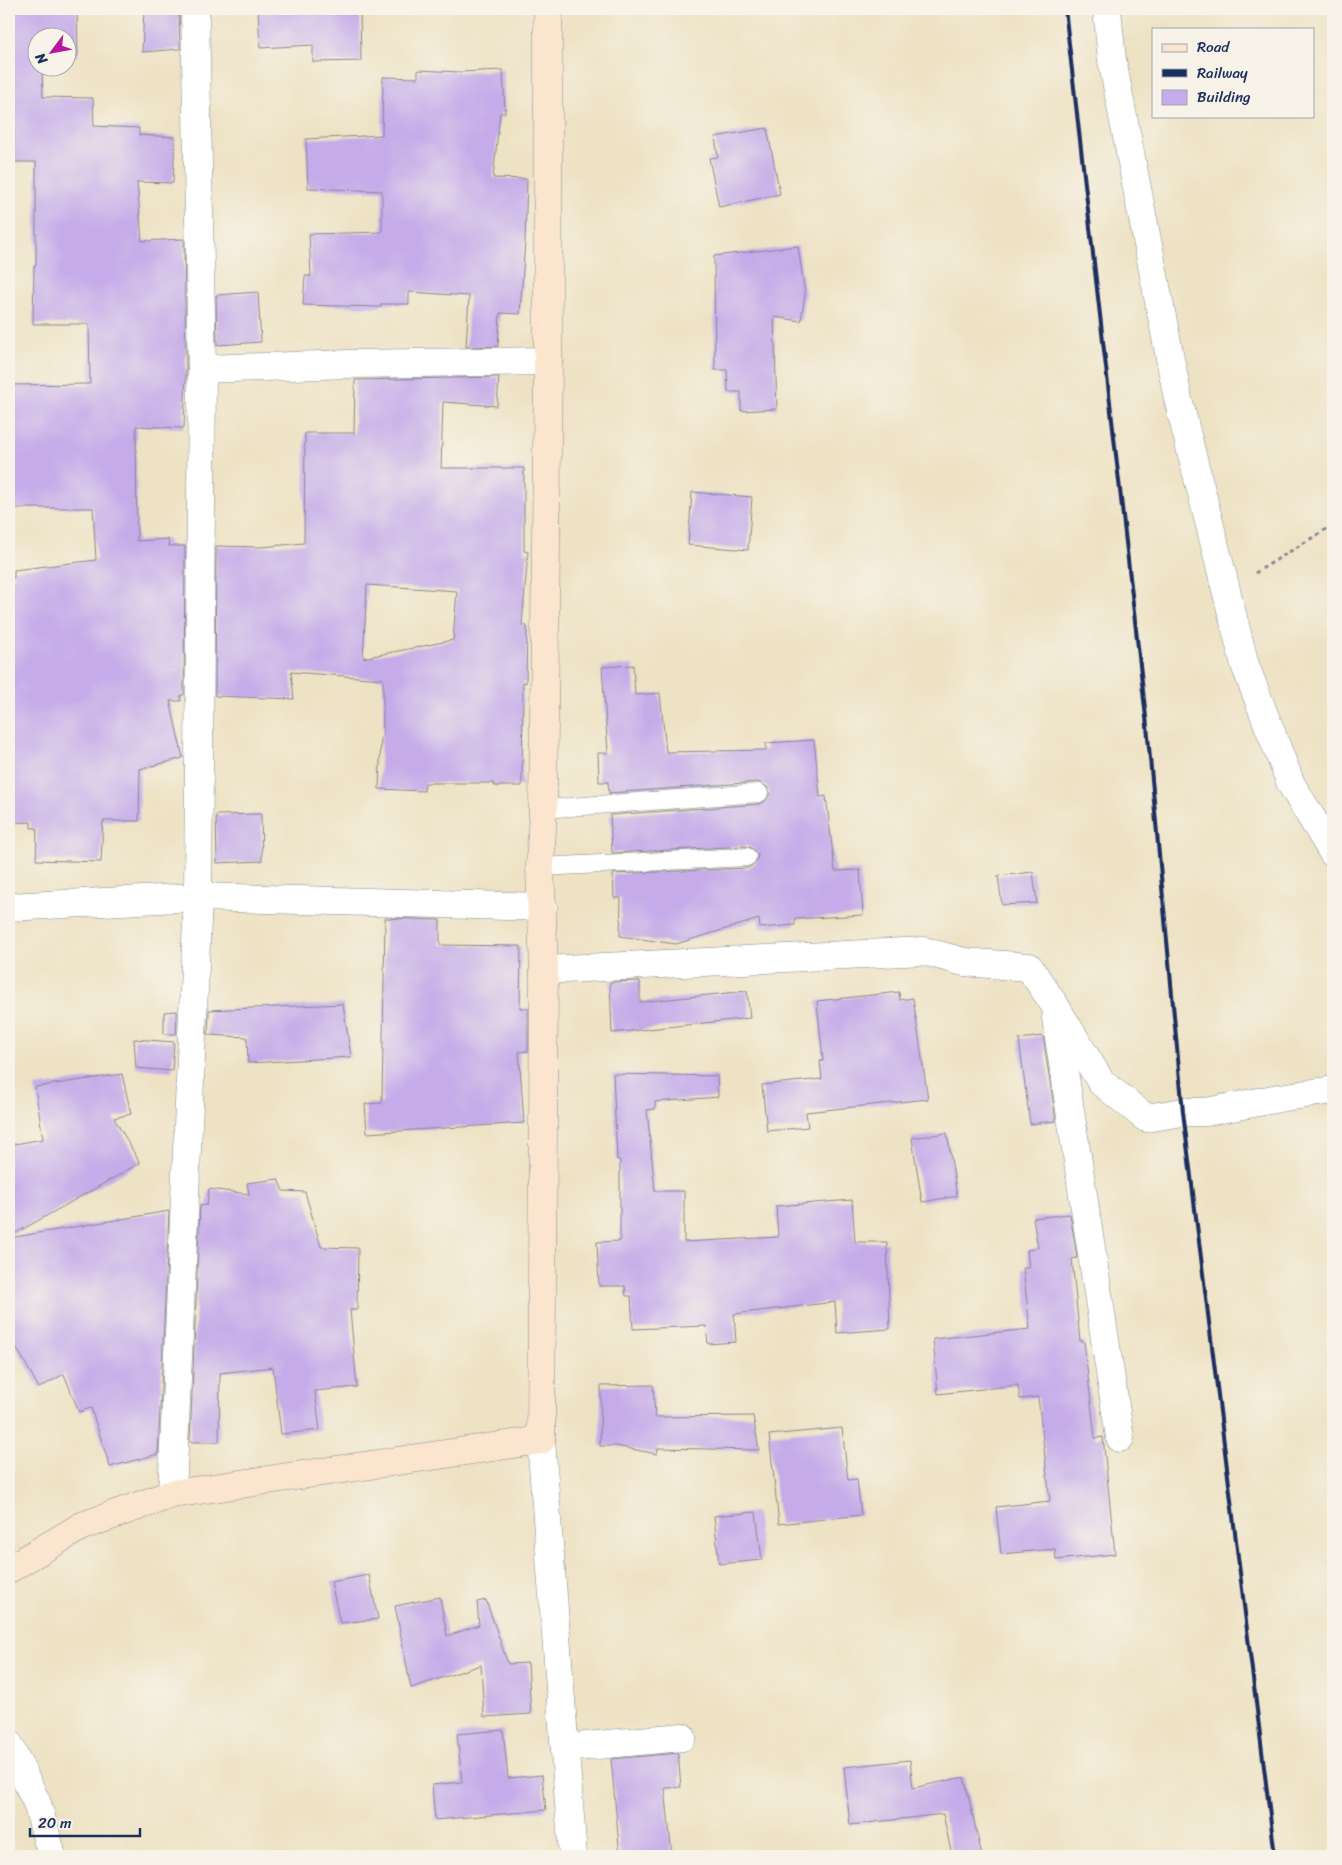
<svg xmlns="http://www.w3.org/2000/svg" width="1342" height="1865" font-family="Sriracha,sans-serif">
  <style>
    .building { fill: #c5abe9; fill-rule: evenodd }
    .lines { fill: none; stroke-linecap: round; stroke-linejoin: round }
    .lane-casing { stroke: #848891; stroke-width: 19 }
    .street-casing { stroke: #848891; stroke-width: 29 }
    .secondary-casing { stroke: #848891; stroke-width: 29 }
    .path { stroke: #848891; stroke-width: 3; stroke-dasharray: 4 4; stroke-linecap: butt }
    .lane { stroke: #fff; stroke-width: 18 }
    .street { stroke: #fff; stroke-width: 28 }
    .secondary { stroke: #fce5cf; stroke-width: 28 }
    .rail { stroke: #1b2f5e; stroke-width: 4 }
  </style>
  <rect width="100%" height="100%" fill="#f7f3e8"/>
  <filter id="ink" filterUnits="userSpaceOnUse"><feTurbulence type="fractalNoise" baseFrequency=".02" numOctaves="2"/><feDisplacementMap in="SourceGraphic" scale="10" xChannelSelector="R" yChannelSelector="G"/><feConvolveMatrix kernelMatrix="1 2 1 2 8 2 1 2 1" color-interpolation-filters="sRGB"/></filter>
  <filter id="wash" filterUnits="userSpaceOnUse"><feTurbulence type="fractalNoise" baseFrequency=".0096" numOctaves="4" result="noise"/><feDisplacementMap in="SourceGraphic" scale="20" xChannelSelector="R" yChannelSelector="G"/><feGaussianBlur stdDeviation="1.12" result="paint"/><feColorMatrix in="noise" values="0 0 0 0 0 0 0 0 0 0 0 0 0 0 0 0 0 1.4 0 .05"/><feComposite in="paint" operator="in"/></filter>
  <g filter="url(#wash)">
    <rect width="100%" height="100%" fill="#eee2c4"/>
    <g id="blocks">
      <g class="building">
        <path d="M 9,9 L 77,9 L 78,56 L 68,57 L 68,38 L 38,38 L 38,68 L 42,68 L 43,97 L 93,98 L 94,126 L 139,128 L 139,135 L 175,137 L 173,183 L 137,182 L 142,241 L 184,239 L 186,369 L 184,428 L 136,426 L 137,541 L 168,539 L 169,546 L 185,546 L 184,695 L 181,695 L 181,701 L 170,701 L 183,758 L 140,769 L 139,821 L 103,821 L 101,862 L 36,860 L 37,828 L 31,828 L 31,822 L 9,823 L 9,579 L 14,578 L 14,570 L 96,560 L 93,508 L 11,508 L 11,498 L 9,498 L 9,385 L 90,384 L 89,324 L 33,324 L 34,266 L 36,266 L 36,162 L 14,162 L 14,89 L 9,89 Z"/>
        <path d="M 144,9 L 179,9 L 180,49 L 142,52 Z"/>
        <path d="M 258,9 L 360,9 L 361,61 L 313,62 L 313,45 L 260,48 Z"/>
        <path d="M 418,70 L 460,72 L 503,70 L 505,113 L 500,113 L 493,178 L 527,179 L 525,241 L 520,314 L 500,313 L 498,346 L 466,347 L 469,296 L 409,292 L 409,304 L 381,304 L 381,307 L 303,305 L 305,276 L 311,276 L 309,234 L 382,232 L 382,191 L 308,188 L 306,139 L 382,135 L 383,77 L 418,78 Z"/>
        <path d="M 767,128 L 780,194 L 719,207 L 709,158 L 718,157 L 715,137 Z"/>
        <path d="M 798,246 L 805,294 L 801,321 L 774,317 L 777,409 L 741,411 L 741,392 L 728,392 L 727,370 L 715,370 L 714,256 Z"/>
        <path d="M 258,292 L 261,342 L 217,345 L 216,295 Z"/>
        <path d="M 499,377 L 497,406 L 443,402 L 441,468 L 524,468 L 524,551 L 528,552 L 522,625 L 527,626 L 526,683 L 523,682 L 522,786 L 494,786 L 494,783 L 425,783 L 424,791 L 379,789 L 381,737 L 383,737 L 383,679 L 291,672 L 294,699 L 215,696 L 216,546 L 261,547 L 304,543 L 305,433 L 354,433 L 355,380 ZM 367,585 L 457,591 L 453,640 L 363,658 Z"/>
        <path d="M 692,492 L 752,497 L 748,550 L 688,545 Z"/>
        <path d="M 633,665 L 635,695 L 660,693 L 666,752 L 766,750 L 766,743 L 814,740 L 820,797 L 826,796 L 835,871 L 860,870 L 863,915 L 795,919 L 795,925 L 760,928 L 759,919 L 676,944 L 620,936 L 621,898 L 614,898 L 613,874 L 748,868 L 756,862 L 758,856 L 752,848 L 746,846 L 612,853 L 610,815 L 760,804 L 765,801 L 770,793 L 767,787 L 758,782 L 609,793 L 608,782 L 599,782 L 598,753 L 608,753 L 602,667 Z"/>
        <path d="M 261,814 L 262,861 L 217,863 L 216,815 Z"/>
        <path d="M 1033,872 L 1037,903 L 1002,905 L 998,876 Z"/>
        <path d="M 385,918 L 440,920 L 440,945 L 521,946 L 520,1008 L 528,1008 L 528,1051 L 519,1052 L 524,1123 L 367,1133 L 365,1104 L 382,1103 Z"/>
        <path d="M 640,981 L 640,1002 L 747,991 L 750,1018 L 612,1033 L 610,982 Z"/>
        <path d="M 899,992 L 900,1000 L 913,998 L 928,1099 L 806,1112 L 808,1127 L 767,1131 L 762,1085 L 822,1079 L 820,1061 L 823,1061 L 817,1001 Z"/>
        <path d="M 343,1004 L 351,1057 L 248,1063 L 247,1037 L 208,1035 L 209,1010 Z"/>
        <path d="M 177,1011 L 176,1034 L 164,1034 L 164,1012 Z"/>
        <path d="M 1043,1036 L 1056,1121 L 1030,1124 L 1019,1039 Z"/>
        <path d="M 134,1039 L 174,1042 L 172,1071 L 136,1068 Z"/>
        <path d="M 122,1074 L 131,1114 L 114,1118 L 140,1163 L 9,1237 L 9,1145 L 43,1139 L 35,1087 Z"/>
        <path d="M 613,1074 L 717,1076 L 718,1097 L 655,1102 L 655,1109 L 647,1110 L 655,1191 L 684,1191 L 684,1242 L 778,1237 L 776,1206 L 852,1200 L 855,1242 L 887,1242 L 890,1329 L 837,1333 L 835,1302 L 734,1314 L 736,1342 L 708,1344 L 706,1326 L 633,1329 L 631,1296 L 626,1296 L 625,1286 L 599,1286 L 597,1242 L 620,1241 L 620,1160 L 617,1160 Z"/>
        <path d="M 947,1133 L 957,1196 L 922,1202 L 912,1138 Z"/>
        <path d="M 278,1179 L 283,1191 L 305,1192 L 321,1247 L 358,1248 L 357,1310 L 350,1310 L 357,1387 L 315,1391 L 320,1430 L 281,1434 L 273,1367 L 220,1373 L 219,1442 L 190,1442 L 200,1206 L 207,1205 L 209,1189 L 249,1194 L 247,1183 Z"/>
        <path d="M 169,1211 L 158,1454 L 110,1467 L 91,1408 L 79,1412 L 64,1374 L 39,1388 L 9,1334 L 9,1238 Z"/>
        <path d="M 1070,1214 L 1077,1258 L 1072,1259 L 1080,1341 L 1084,1341 L 1095,1438 L 1103,1437 L 1115,1554 L 1056,1560 L 1055,1549 L 1001,1554 L 996,1507 L 1050,1501 L 1038,1397 L 1020,1399 L 1018,1385 L 938,1394 L 933,1339 L 1030,1329 L 1023,1268 L 1029,1268 L 1027,1250 L 1038,1248 L 1033,1218 Z"/>
        <path d="M 653,1385 L 655,1417 L 753,1416 L 759,1450 L 658,1448 L 657,1454 L 616,1446 L 600,1446 L 601,1386 Z"/>
        <path d="M 842,1428 L 848,1480 L 857,1479 L 861,1515 L 779,1524 L 769,1435 Z"/>
        <path d="M 756,1512 L 762,1560 L 719,1564 L 714,1516 Z"/>
        <path d="M 369,1575 L 378,1619 L 340,1623 L 331,1582 Z"/>
        <path d="M 440,1597 L 447,1636 L 479,1625 L 477,1602 L 486,1600 L 508,1664 L 528,1663 L 531,1714 L 484,1717 L 481,1665 L 411,1688 L 395,1606 Z"/>
        <path d="M 503,1730 L 508,1778 L 542,1775 L 546,1810 L 435,1820 L 432,1785 L 462,1782 L 457,1734 Z"/>
        <path d="M 678,1753 L 681,1787 L 665,1788 L 672,1856 L 620,1856 L 611,1759 Z"/>
        <path d="M 910,1760 L 913,1788 L 964,1777 L 982,1856 L 952,1856 L 943,1814 L 850,1825 L 844,1767 Z"/>
      </g>
    </g>
  </g>
  <g filter="url(#ink)">
    <use href="#blocks" fill-opacity="0" stroke="#848891" stroke-width="1"/>
    <g class="lines">
      <g class="lane-casing">
        <g id="lane">
          <path d="M 543,809 L 759,793"/>
          <path d="M 540,867 L 747,857"/>
        </g>
      </g>
      <g class="street-casing">
        <g id="street">
          <path d="M 1107,9 L 1112,60 L 1178,399 L 1245,665 L 1291,784 L 1333,853"/>
          <path d="M 202,369 L 350,364 L 548,361"/>
          <path d="M 9,907 L 198,897 L 543,907"/>
          <path d="M 544,970 L 924,951 L 964,962 L 1029,967 L 1054,1004 L 1101,1082 L 1146,1118 L 1183,1112 L 1206,1112 L 1279,1098 L 1333,1090"/>
          <path d="M 1056,1018 L 1120,1438"/>
          <path d="M 541,1440 L 573,1856"/>
          <path d="M 172,1494 L 198,897 L 202,369 L 195,9"/>
          <path d="M 9,1744 L 37,1803 L 52,1856"/>
          <path d="M 565,1748 L 682,1737"/>
        </g>
      </g>
      <g class="secondary-casing">
        <path id="secondary" d="M 9,1569 L 82,1526 L 172,1494 L 541,1440 L 544,970 L 540,867 L 543,809 L 548,361 L 548,9"/>
      </g>
      <path class="path" d="M 1255,573 L 1333,525"/>
      <use href="#lane" class="lane"/>
      <use href="#street" class="street"/>
      <use href="#secondary" class="secondary"/>
      <path class="rail" d="M 1065,9 L 1147,726 L 1183,1112 L 1275,1856"/>
    </g>
  </g>
  <rect width="1342" height="1865" fill="none" stroke="#f7f3e8" stroke-width="30"/>
  <rect x="1152" y="28" width="162" height="90" fill="#f7f3e8" stroke="#9fa5b1"/>
  <rect x="1162" y="44" width="25" height="8" fill="#fce5cf" stroke="#9fa5b1"/>
  <text x="1197" y="52" font-size="15" fill="#1b2f5e">Road</text>
  <rect x="1162" y="69" width="25" height="8" fill="#1b2f5e" stroke="#9fa5b1"/>
  <text x="1197" y="78" font-size="15" fill="#1b2f5e">Railway</text>
  <rect x="1162" y="90" width="25" height="15" fill="#c5abe9" stroke="#9fa5b1"/>
  <text x="1197" y="102" font-size="15" fill="#1b2f5e">Building</text>
  <g transform="translate(52 52) rotate(238)"><circle r="24" fill="#f7f3e8" stroke="#9fa5b1"/>
  <path d="M0-4L9 19L0 12L-9 19Z" fill="#b5179e"/>
  <text y="-8" font-size="14" font-weight="bold" text-anchor="middle" fill="#1b2f5e">N</text>
  </g>
  <path d="M30 1828v8h110v-8" fill="none" stroke="#1b2f5e" stroke-width="2.5"/>
  <text x="38" y="1828" font-size="15" fill="#1b2f5e" stroke="#f7f3e8" stroke-width="4" paint-order="stroke">20 m</text>
</svg>
